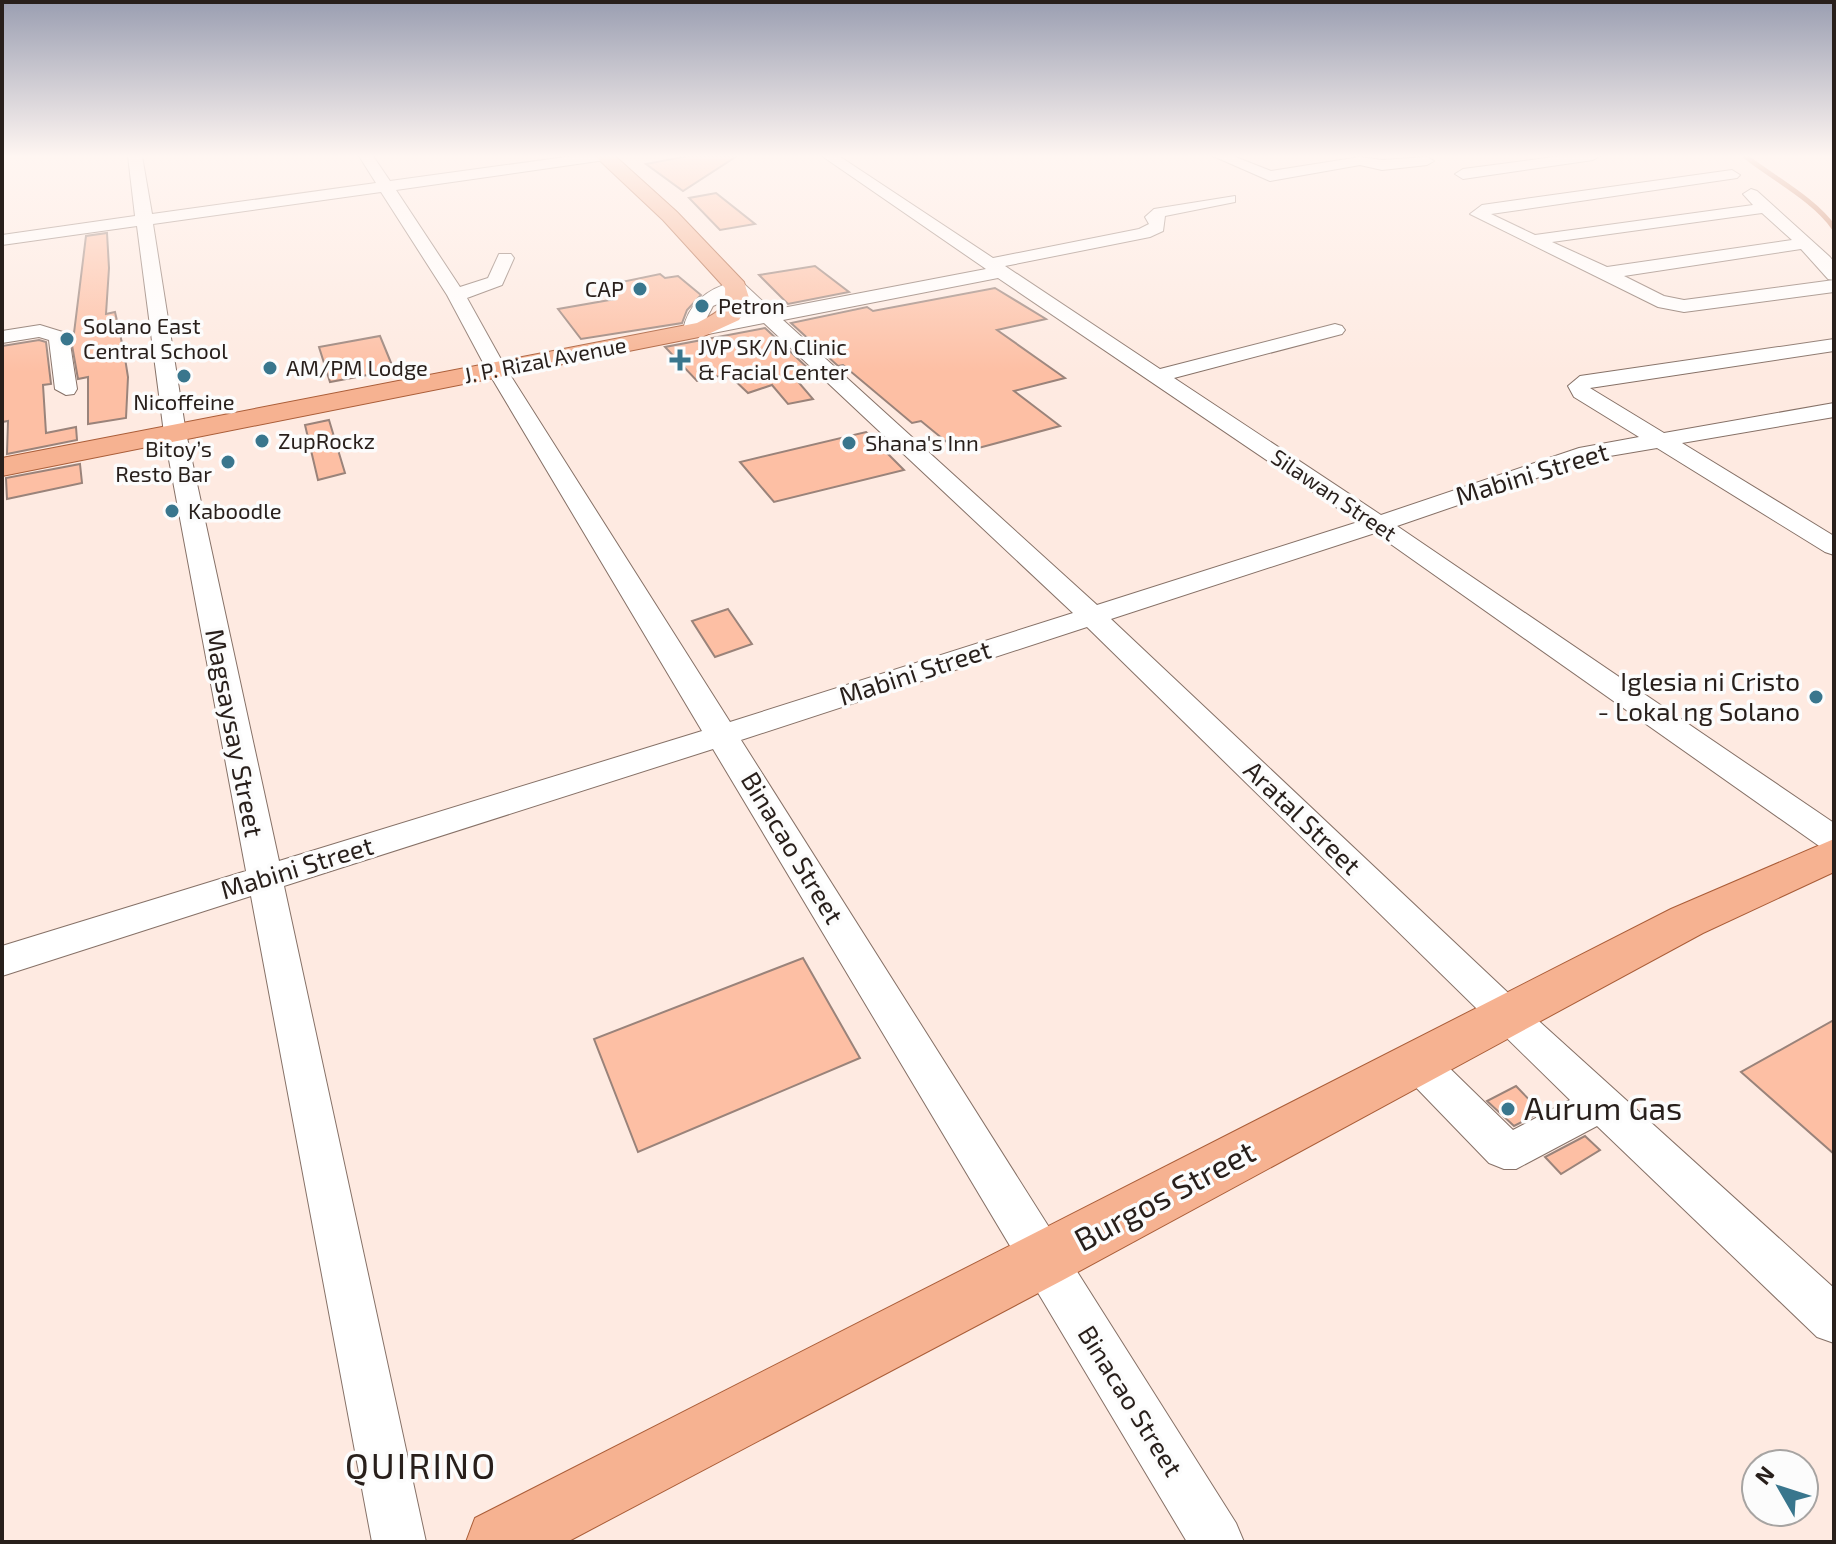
<svg xmlns="http://www.w3.org/2000/svg" width="1836" height="1544" font-family="'Exo 2',sans-serif">
  <style>
    .lines { fill: none; stroke-linecap: round; stroke-linejoin: round }
    .stream { stroke: #c67e5e; stroke-width: 5 }
    .building { fill: #fdbfa4; stroke: #9a837a; stroke-width: 2 }
    .minor-casing { stroke: #867167; stroke-width: 2 }
    .major-casing { stroke: #aa5d38; stroke-width: 2 }
    .minor { fill: #fff; fill-rule: evenodd }
    .major { fill: #f6b291; fill-rule: evenodd }
    .poi-dot { fill: #39768d; stroke: #fcfcfc; stroke-width: 3 }
    .labels { text-anchor: middle; stroke-width: 7; stroke-linejoin: round; paint-order: stroke }
    .far-poi-label { font-size: 22px; fill: #281f1b; stroke: #fcfcfc; text-anchor: start }
    .far-street-label { font-size: 22px; fill: #281f1b; stroke: #fcfcfc }
    .street-label { font-size: 26px; fill: #281f1b; stroke: #fcfcfc }
    .poi-label { font-size: 26px; fill: #281f1b; stroke: #fcfcfc; text-anchor: end }
    .near-poi-label { font-size: 32px; fill: #281f1b; stroke: #fcfcfc; text-anchor: start }
    .near-street-label { font-size: 32px; fill: #281f1b; stroke: #fcfcfc }
    .near-quarter-label { font-size: 36px; letter-spacing: 2px; fill: #281f1b; stroke: #fcfcfc }
  </style>
  <rect width="100%" height="100%" fill="#feeae1"/>
  <g class="lines">
    <path class="stream" d="M 1745,156 C 1773,178 1815,200 1834,228"/>
  </g>
  <g class="building">
    <path d="M 688,156 L 737,156 L 683,191 L 646,164 Z"/>
    <path d="M 716,193 L 755,224 L 720,230 L 689,198 Z"/>
    <path d="M 107,233 L 109,268 L 106,314 L 115,312 L 124,352 L 128,377 L 126,418 L 88,424 L 88,377 L 78,379 L 70,334 L 74,333 L 86,236 Z"/>
    <path d="M 815,266 L 849,292 L 788,304 L 759,275 Z"/>
    <path d="M 660,274 L 665,278 L 678,276 L 701,295 L 687,310 L 682,323 L 581,339 L 558,309 L 615,299 L 602,286 Z"/>
    <path d="M 995,288 L 1046,319 L 997,330 L 1065,378 L 1014,391 L 1060,426 L 960,453 L 921,421 L 912,423 L 843,365 L 838,366 L 791,323 L 867,307 L 873,311 Z"/>
    <path d="M 765,328 L 812,372 L 794,377 L 813,399 L 788,404 L 772,385 L 748,393 L 728,374 L 697,381 L 665,347 Z"/>
    <path d="M 380,336 L 394,370 L 330,382 L 319,347 Z"/>
    <path d="M 39,340 L 46,342 L 51,384 L 43,385 L 46,433 L 76,427 L 77,440 L 7,454 L 8,421 L 2,422 L 2,346 Z"/>
    <path d="M 329,420 L 345,473 L 318,480 L 305,425 Z"/>
    <path d="M 866,432 L 904,470 L 774,502 L 740,462 Z"/>
    <path d="M 80,464 L 82,483 L 7,499 L 6,478 Z"/>
    <path d="M 728,609 L 752,644 L 715,657 L 692,621 Z"/>
    <path d="M 803,958 L 860,1058 L 638,1152 L 594,1039 Z"/>
    <path d="M 1834,1020 L 1834,1154 L 1741,1072 Z"/>
    <path d="M 1516,1086 L 1541,1112 L 1514,1126 L 1487,1101 Z"/>
    <path d="M 1585,1136 L 1600,1150 L 1561,1174 L 1545,1157 Z"/>
  </g>
  <g class="lines">
    <g class="minor-casing">
      <g id="minor">
        <path d="M 128,156 L 142,156 L 152,214 L 376,183 L 359,156 L 373,156 L 390,181 L 573,156 L 612,156 L 605,160 L 396,190 L 460,287 L 488,278 L 499,254 L 511,254 L 514,258 L 502,285 L 467,298 L 507,370 L 730,722 L 1073,613 L 764,323 L 693,337 L 683,331 C 688,302 709,288 736,281 L 743,283 L 772,310 L 986,269 L 822,156 L 839,156 L 993,258 L 1139,229 L 1149,224 L 1145,217 L 1154,209 L 1235,196 L 1235,202 L 1165,216 L 1163,231 L 1150,237 L 1005,266 L 1160,369 L 1335,324 L 1342,326 L 1345,330 L 1342,334 L 1174,378 L 1381,515 L 1579,448 L 1639,437 L 1574,397 L 1568,386 L 1580,376 L 1834,339 L 1834,351 L 1590,388 L 1664,433 L 1834,403 L 1834,417 L 1682,443 L 1834,536 L 1834,555 L 1825,552 L 1657,448 L 1592,459 L 1397,526 L 1834,823 L 1834,852 L 1822,848 L 1375,533 L 1111,619 L 1520,1004 L 1834,1288 L 1834,1343 L 1817,1337 L 1597,1126 L 1516,1169 L 1504,1169 L 1489,1163 L 1403,1074 L 1397,1062 L 1403,1050 L 1417,1045 L 1431,1050 L 1513,1130 L 1570,1100 L 1087,627 L 741,740 L 1236,1523 L 1244,1542 L 1187,1542 L 713,749 L 284,886 L 426,1542 L 372,1542 L 251,896 L 2,976 L 2,946 L 246,871 L 164,433 L 137,226 L 2,245 L 2,235 L 135,216 ZM 381,192 L 447,295 L 487,370 L 702,731 L 279,861 L 186,433 L 153,224 ZM 998,278 L 1358,522 L 1097,605 L 783,320 ZM 735,296 L 754,314 L 704,323 L 713,306 Z"/>
        <path d="M 1213,156 L 1233,156 L 1271,171 L 1360,157 L 1382,160 L 1427,157 L 1434,161 L 1427,165 L 1382,170 L 1360,165 L 1270,181 Z"/>
        <path d="M 1561,156 L 1600,156 L 1593,160 L 1463,179 L 1455,174 L 1463,169 Z"/>
        <path d="M 1732,170 L 1740,175 L 1737,178 L 1491,214 L 1535,235 L 1753,205 L 1743,194 L 1751,189 L 1757,191 L 1830,257 L 1834,262 L 1834,280 L 1828,279 L 1801,249 L 1624,276 L 1664,296 L 1684,300 L 1834,280 L 1834,292 L 1684,312 L 1658,307 L 1470,214 L 1482,205 ZM 1762,213 L 1792,240 L 1607,267 L 1552,242 Z"/>
        <path d="M 40,325 L 66,333 L 69,337 L 77,389 L 74,394 L 66,395 L 55,389 L 49,340 L 39,337 L 2,343 L 2,331 Z"/>
      </g>
    </g>
    <g class="major-casing">
      <g id="major">
        <path d="M 595,156 L 615,156 L 677,212 L 744,282 L 750,301 L 739,320 L 704,336 L 2,476 L 2,458 L 697,323 C 714,314 727,310 725,288 L 663,220 Z"/>
        <path d="M 1834,839 L 1834,872 L 1703,933 L 1063,1280 L 567,1542 L 466,1542 L 475,1518 L 1671,909 Z"/>
      </g>
    </g>
    <use href="#minor" class="minor"/>
    <use href="#major" class="major"/>
  </g>
  <linearGradient id="sky" x2="0" y2="1"><stop stop-color="#9a9eb1"/><stop offset="0.42" stop-color="#fff6f2"/><stop offset="1" stop-color="#fff6f2" stop-opacity="0"/></linearGradient>
  <rect width="1836" height="372" fill="url(#sky)"/>
  <g class="poi-dot">
    <circle cx="640" cy="289" r="8"/>
    <circle cx="702" cy="306" r="8"/>
    <circle cx="67" cy="339" r="8"/>
    <path d="M676 348h8v8h8v8h-8v8h-8v-8h-8v-8h8z"/>
    <circle cx="270" cy="368" r="8"/>
    <circle cx="184" cy="376" r="8"/>
    <circle cx="262" cy="441" r="8"/>
    <circle cx="849" cy="443" r="8"/>
    <circle cx="228" cy="462" r="8"/>
    <circle cx="172" cy="511" r="8"/>
    <circle cx="1816" cy="697" r="8"/>
    <circle cx="1508" cy="1109" r="8"/>
  </g>
  <g class="labels">
    <g class="far-poi-label">
      <text x="624" y="297" text-anchor="end">CAP</text>
      <text x="718" y="314">Petron</text>
      <text x="83" y="334">Solano East<tspan x="83" dy="25">Central School</tspan></text>
      <text x="698" y="355">JVP SK/N Clinic<tspan x="698" dy="25">&amp; Facial Center</tspan></text>
      <text x="286" y="376">AM/PM Lodge</text>
      <text x="184" y="410" text-anchor="middle">Nicoffeine</text>
      <text x="278" y="449">ZupRockz</text>
      <text x="865" y="451">Shana's Inn</text>
      <text x="212" y="457" text-anchor="end">Bitoy’s<tspan x="212" dy="25">Resto Bar</tspan></text>
      <text x="188" y="519">Kaboodle</text>
    </g>
    <g class="far-street-label">
      <text transform="translate(545 360) rotate(-11)" y="8">J. P. Rizal Avenue</text>
      <text transform="translate(1334 495) rotate(34)" y="8">Silawan Street</text>
    </g>
    <g class="street-label">
      <text transform="translate(1532 474) rotate(-17)" y="9">Mabini Street</text>
      <text transform="translate(915 673) rotate(-18)" y="9">Mabini Street</text>
      <text transform="translate(234 733) rotate(79)" y="9">Magsaysay Street</text>
      <text transform="translate(1302 818) rotate(44)" y="9">Aratal Street</text>
      <text transform="translate(792 848) rotate(59)" y="9">Binacao Street</text>
      <text transform="translate(297 868) rotate(-17)" y="9">Mabini Street</text>
      <text transform="translate(1130 1401) rotate(58)" y="9">Binacao Street</text>
    </g>
    <g class="poi-label">
      <text x="1800" y="691">Iglesia ni Cristo<tspan x="1800" dy="30">- Lokal ng Solano</tspan></text>
    </g>
    <g class="near-poi-label">
      <text x="1524" y="1120">Aurum Gas</text>
    </g>
    <g class="near-street-label">
      <text transform="translate(1165 1196) rotate(-28)" y="11">Burgos Street</text>
    </g>
    <g class="near-quarter-label">
      <text x="421" y="1479">QUIRINO</text>
    </g>
  </g>
  <rect width="1836" height="1544" fill="none" stroke="#281f1b" stroke-width="8"/>
  <g transform="translate(1780 1488) rotate(309)"><circle r="38" fill="#fcfcfc" stroke="#a7a4a2" stroke-width="2"/>
  <path d="M0-6L14 30L0 20L-14 30Z" fill="#39768d"/>
  <text y="-12" font-size="22" font-weight="bold" text-anchor="middle" fill="#281f1b">N</text>
  </g>
</svg>
